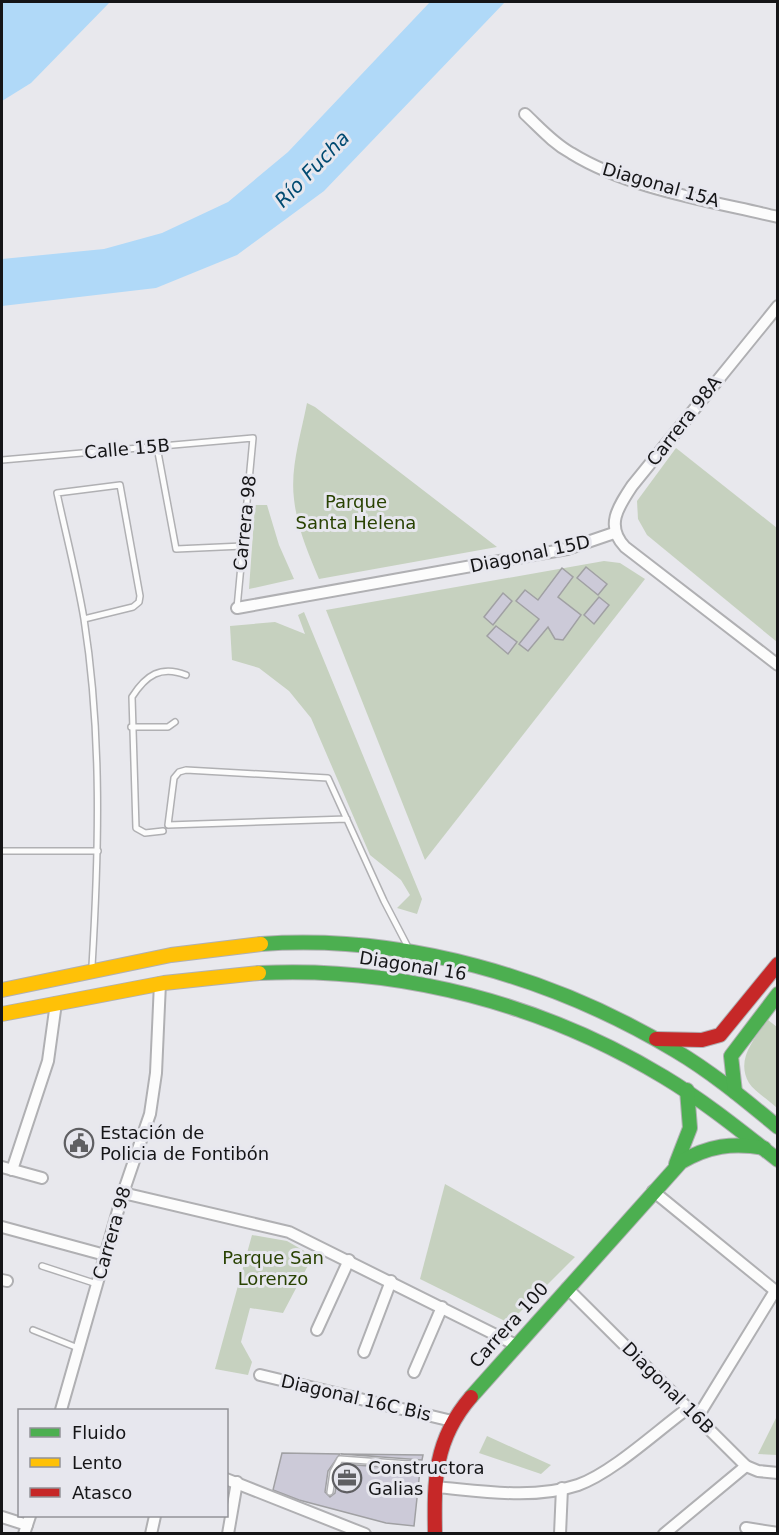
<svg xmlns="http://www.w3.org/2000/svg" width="779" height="1535" font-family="'DejaVu Sans',sans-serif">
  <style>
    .green { fill: #c6d1bf }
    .water { fill: #b0d9f8 }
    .building { fill: #cccad8; stroke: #a0a0a3; stroke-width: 1.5 }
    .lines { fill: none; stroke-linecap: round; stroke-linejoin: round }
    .lane-casing { stroke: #b0b0b3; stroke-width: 8 }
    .street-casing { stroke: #b0b0b3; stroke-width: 14 }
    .fast-casing { stroke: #b0b0b3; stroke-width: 16 }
    .slow-casing { stroke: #b0b0b3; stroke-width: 16 }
    .jam-casing { stroke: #b0b0b3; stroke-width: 16 }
    .lane { stroke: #fcfcfc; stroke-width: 5 }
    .street { stroke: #fcfcfc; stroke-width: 10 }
    .fast { stroke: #4caf50; stroke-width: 14 }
    .slow { stroke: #ffc107; stroke-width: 14 }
    .jam { stroke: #c62828; stroke-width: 14 }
    .labels { text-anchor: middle; stroke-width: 6; stroke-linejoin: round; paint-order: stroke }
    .street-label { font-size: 18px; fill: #151517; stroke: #e7e7ee }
    .park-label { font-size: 18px; fill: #294202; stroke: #e7e7ee }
    .poi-label { font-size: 18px; fill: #151517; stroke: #e7e7ee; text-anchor: start }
    .water-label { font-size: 20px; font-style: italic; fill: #004a71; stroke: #e7e7ee }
  </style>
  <rect width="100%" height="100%" fill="#e8e8ed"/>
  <g class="green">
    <path d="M 307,403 L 315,407 L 497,547 L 319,579 C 308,553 297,527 294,499 C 290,468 301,434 307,403 Z"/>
    <path d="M 676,448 L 777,528 L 777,642 L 647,535 L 638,519 L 637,501 Z"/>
    <path d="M 255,505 L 267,505 L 279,545 L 294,579 L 249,589 Z"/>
    <path d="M 604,561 L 620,563 L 645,579 L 425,860 L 326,610 Z"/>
    <path d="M 304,612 L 422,899 L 417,914 L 397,908 L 410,895 L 401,880 L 370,855 L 311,718 L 289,691 L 259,668 L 232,660 L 230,626 L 275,622 L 305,634 L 298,615 Z"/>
    <path d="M 768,1020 L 777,1027 L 777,1108 C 769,1100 755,1092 749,1083 C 735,1059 755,1038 768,1020 Z"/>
    <path d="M 445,1184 L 575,1257 L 509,1323 L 420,1279 Z"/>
    <path d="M 252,1235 L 287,1241 L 313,1256 L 283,1313 L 250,1308 L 241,1342 L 252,1362 L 248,1375 L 215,1369 Z"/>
    <path d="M 777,1416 L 777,1455 L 758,1454 Z"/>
    <path d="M 487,1436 L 551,1465 L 541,1474 L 479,1453 Z"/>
  </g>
  <g class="water">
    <path d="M 2,2 L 110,2 L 31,83 L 2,101 Z"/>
    <path d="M 430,2 L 505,2 L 324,191 L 237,255 L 156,288 L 2,306 L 2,259 L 104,249 L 162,233 L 228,202 L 288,152 Z"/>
  </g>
  <g class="building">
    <path d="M 586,567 L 607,584 L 598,595 L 577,578 Z"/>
    <path d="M 562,568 L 573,577 L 558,597 L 581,615 L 563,640 L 555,639 L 548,627 L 528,651 L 519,644 L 539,619 L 516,601 L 525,590 L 538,600 Z"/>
    <path d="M 503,593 L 512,601 L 493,625 L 484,617 Z"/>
    <path d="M 599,597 L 609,605 L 594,624 L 584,615 Z"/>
    <path d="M 496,626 L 517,642 L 508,654 L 487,636 Z"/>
    <path d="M 282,1453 L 340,1454 L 328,1471 L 325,1492 L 330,1497 L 335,1493 L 338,1474 L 343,1464 L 420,1470 L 414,1526 L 386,1523 L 299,1500 L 273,1490 Z"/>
    <path d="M 341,1454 L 423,1455 L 422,1460 Z"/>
  </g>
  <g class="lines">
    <g class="lane-casing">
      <g id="lane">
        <path d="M 157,447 L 176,549 L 243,546"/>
        <path d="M 2,460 L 253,438 L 237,608"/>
        <path d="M 84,619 L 133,607 L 139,602 L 140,596 L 120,485 L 57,493 C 66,535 77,577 84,619 C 102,734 99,850 92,966"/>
        <path d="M 131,727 L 168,727 L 175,722"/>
        <path d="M 347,819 L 168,825 L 174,778 L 179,772 L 186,770 L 328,778 L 384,901 L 409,949"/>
        <path d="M 163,831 L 145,833 L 136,828 L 132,697 C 146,675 161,665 186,675"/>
        <path d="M 2,851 L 98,851"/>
        <path d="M 42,1266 L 97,1284"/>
        <path d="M 33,1330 L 78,1348"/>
        <path d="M 330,1492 L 333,1472 L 340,1459 L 436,1466"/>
      </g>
    </g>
    <g class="street-casing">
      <g id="street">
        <path d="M 525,114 C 540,128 553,143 571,153 C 629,189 711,201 778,217"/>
        <path d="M 778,306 L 632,486 C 618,507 605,526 625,547 L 778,665"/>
        <path d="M 237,608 L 567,549 L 614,533"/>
        <path d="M 2,1167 L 42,1178"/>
        <path d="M 12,1170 L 48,1061 L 56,1003"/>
        <path d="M 653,1191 L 778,1293"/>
        <path d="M 123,1193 L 289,1232 L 516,1345"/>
        <path d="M 2,1227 L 105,1255"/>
        <path d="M 2,1280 L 7,1281"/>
        <path d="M 567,1288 L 746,1466 L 758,1471 L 778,1473"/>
        <path d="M 317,1330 L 349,1260"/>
        <path d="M 364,1352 L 391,1281"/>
        <path d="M 414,1372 L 442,1307"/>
        <path d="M 260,1375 L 452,1421"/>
        <path d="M 61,1410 L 123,1193 L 150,1114 L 156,1073 L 160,983"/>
        <path d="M 697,1418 L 775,1291"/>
        <path d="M 226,1479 L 365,1534"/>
        <path d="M 436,1487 C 482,1491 533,1500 578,1485 C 612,1473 657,1431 687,1409"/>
        <path d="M 2,1517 L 27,1525"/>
        <path d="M 746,1528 L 778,1533"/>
        <path d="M 24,1534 L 30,1516"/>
        <path d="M 151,1534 L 155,1516"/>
        <path d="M 228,1534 L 237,1482"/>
        <path d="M 560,1534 L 562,1488"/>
        <path d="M 664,1534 L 746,1466"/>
      </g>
    </g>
    <g class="fast-casing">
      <g id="fast">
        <path d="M 261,944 C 405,934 553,977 676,1051 C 713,1073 745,1100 778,1127"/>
        <path d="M 259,973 C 400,966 543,1004 664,1077 C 704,1101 741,1131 778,1160"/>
        <path d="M 735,1092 L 731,1056 L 778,994"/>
        <path d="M 676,1164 L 690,1128 L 687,1090"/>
        <path d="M 471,1397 L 681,1162 C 708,1146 733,1142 764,1148"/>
      </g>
    </g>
    <g class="slow-casing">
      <g id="slow">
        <path d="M 2,990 L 171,955 L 261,944"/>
        <path d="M 2,1014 L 164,983 L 259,973"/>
      </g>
    </g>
    <g class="jam-casing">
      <g id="jam">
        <path d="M 656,1039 L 702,1040 L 720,1035 L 778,964"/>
        <path d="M 435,1534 C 434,1480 434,1440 471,1397"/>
      </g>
    </g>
    <use href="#lane" class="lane"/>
    <use href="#street" class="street"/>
    <use href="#fast" class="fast"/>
    <use href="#slow" class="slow"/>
    <use href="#jam" class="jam"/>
  </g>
  <defs>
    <g id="civic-ring" transform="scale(1.5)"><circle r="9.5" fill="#e7e7ee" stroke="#5f5f62" stroke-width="1.5"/><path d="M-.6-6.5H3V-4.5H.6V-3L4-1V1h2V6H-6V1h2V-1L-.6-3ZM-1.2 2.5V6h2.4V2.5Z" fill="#5f5f62"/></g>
    <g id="office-ring" transform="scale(1.5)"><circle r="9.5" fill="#e7e7ee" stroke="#5f5f62" stroke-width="1.5"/><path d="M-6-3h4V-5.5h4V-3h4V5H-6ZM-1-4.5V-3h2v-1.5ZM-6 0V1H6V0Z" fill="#5f5f62"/></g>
  </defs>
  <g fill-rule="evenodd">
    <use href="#civic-ring" x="79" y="1143"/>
    <use href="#office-ring" x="347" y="1478"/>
  </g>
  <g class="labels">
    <g class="street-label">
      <text transform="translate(661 185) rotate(16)" y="6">Diagonal 15A</text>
      <text transform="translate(684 421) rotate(-52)" y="6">Carrera 98A</text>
      <text transform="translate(127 449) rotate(-5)" y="6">Calle 15B</text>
      <text transform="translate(245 523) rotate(-84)" y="6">Carrera 98</text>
      <text transform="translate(530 554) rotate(-12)" y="6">Diagonal 15D</text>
      <text transform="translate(413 966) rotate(9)" y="6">Diagonal 16</text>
      <text transform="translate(112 1233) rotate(-74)" y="6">Carrera 98</text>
      <text transform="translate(509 1325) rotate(-48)" y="6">Carrera 100</text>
      <text transform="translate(668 1388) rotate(45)" y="6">Diagonal 16B</text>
      <text transform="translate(356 1398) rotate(13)" y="6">Diagonal 16C Bis</text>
    </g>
    <g class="park-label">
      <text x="356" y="508">Parque<tspan x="356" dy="21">Santa Helena</tspan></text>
      <text x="273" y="1264">Parque San<tspan x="273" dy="21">Lorenzo</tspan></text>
    </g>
    <g class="poi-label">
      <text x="100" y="1139">Estación de<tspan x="100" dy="21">Policia de Fontibón</tspan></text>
      <text x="368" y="1474">Constructora<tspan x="368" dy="21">Galias</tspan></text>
    </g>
    <g class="water-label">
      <text transform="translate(312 169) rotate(-46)" y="7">Río Fucha</text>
    </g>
  </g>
  <rect width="779" height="1535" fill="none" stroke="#151517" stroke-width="6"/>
  <rect x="18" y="1409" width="210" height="108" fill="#e7e7ee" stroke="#939398" stroke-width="1.5"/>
  <rect x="30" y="1428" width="30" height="9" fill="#4caf50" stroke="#939398" stroke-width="1.5"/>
  <text x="72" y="1439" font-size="18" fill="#151517">Fluido</text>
  <rect x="30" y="1458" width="30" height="9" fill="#ffc107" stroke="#939398" stroke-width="1.5"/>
  <text x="72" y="1469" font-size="18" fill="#151517">Lento</text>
  <rect x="30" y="1488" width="30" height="9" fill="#c62828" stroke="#939398" stroke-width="1.5"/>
  <text x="72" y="1499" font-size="18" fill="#151517">Atasco</text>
</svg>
